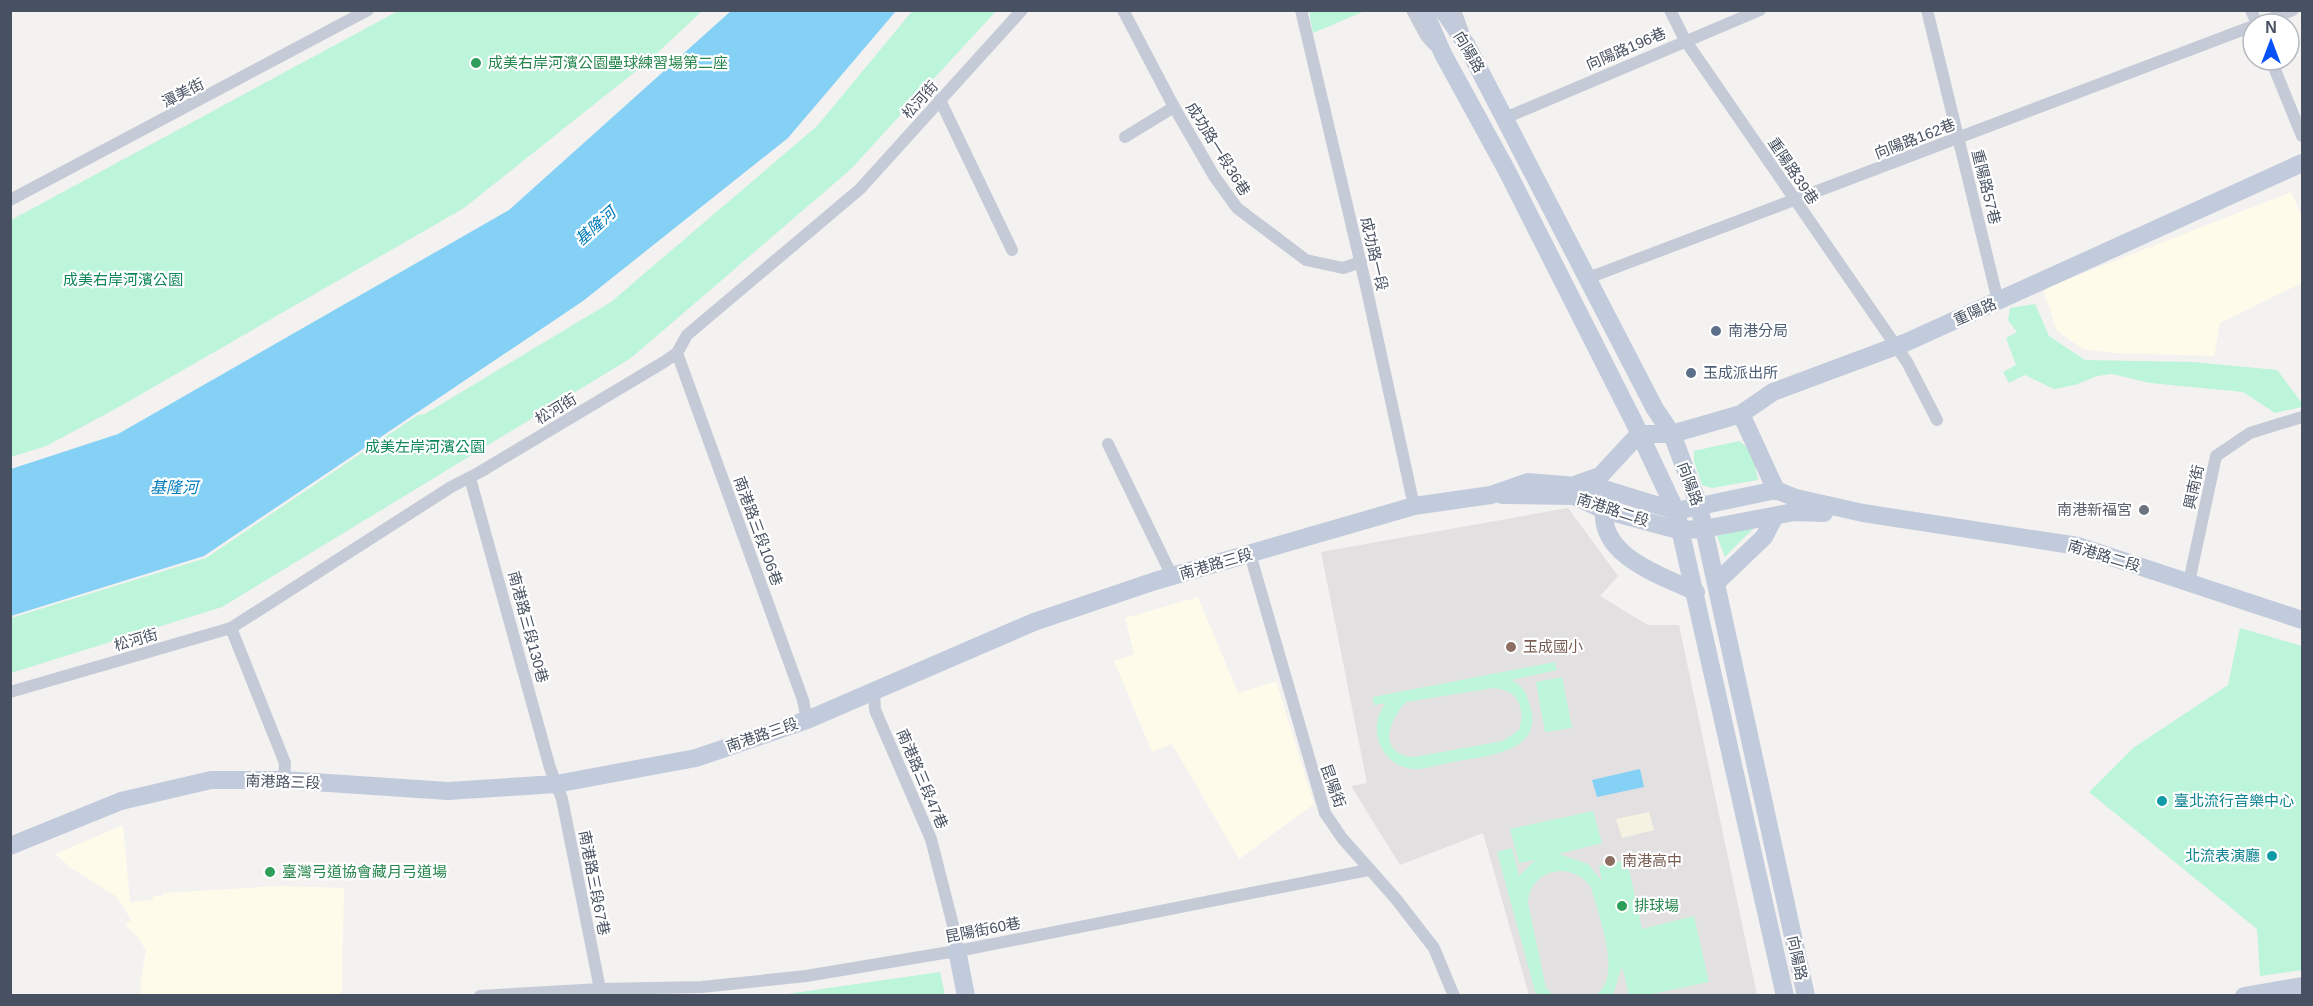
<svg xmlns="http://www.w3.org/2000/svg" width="2313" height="1006" font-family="Helvetica,'Noto Sans TC',sans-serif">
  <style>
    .commercial { fill: #fefbeb }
    .education { fill: #e2e0e0 }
    .green { fill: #bcf5d9; fill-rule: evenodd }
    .sand { fill: #f6f2e1 }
    .water { fill: #85d1f6 }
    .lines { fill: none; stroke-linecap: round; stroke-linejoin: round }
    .street { stroke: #c4cbd7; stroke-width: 12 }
    .secondary { stroke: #c2cbdc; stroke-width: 18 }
    .leisure-dot { fill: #2e9e5b; stroke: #fff; stroke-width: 2 }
    .service-dot { fill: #5c6f8a; stroke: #fff; stroke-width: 2 }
    .worship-dot { fill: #6b7280; stroke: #fff; stroke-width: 2 }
    .education-dot { fill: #8d6e63; stroke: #fff; stroke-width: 2 }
    .culture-dot { fill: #0f9aa8; stroke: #fff; stroke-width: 2 }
    .labels { text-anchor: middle; stroke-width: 4.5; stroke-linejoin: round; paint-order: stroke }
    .street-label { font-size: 15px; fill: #475161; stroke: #fff }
    .leisure-label { font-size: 15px; fill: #27864d; stroke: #fff; text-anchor: start }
    .park-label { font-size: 15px; fill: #0d8759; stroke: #fff }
    .service-label { font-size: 15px; fill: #4e5e75; stroke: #fff; text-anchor: start }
    .worship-label { font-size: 15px; fill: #5b616d; stroke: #fff; text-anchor: end }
    .education-label { font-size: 15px; fill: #785e54; stroke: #fff; text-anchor: start }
    .culture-label { font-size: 15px; fill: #0d838f; stroke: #fff; text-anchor: start }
    .water-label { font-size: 16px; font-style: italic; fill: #007dbb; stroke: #fff }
  </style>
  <rect width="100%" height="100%" fill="#f4f1f1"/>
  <g class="commercial">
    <path d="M 2291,192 L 2302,217 L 2302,283 L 2220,323 L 2214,356 L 2114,353 L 2083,349 L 2057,331 L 2043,289 Z"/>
    <path d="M 1198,597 L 1238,693 L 1276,681 L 1314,804 L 1239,859 L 1172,744 L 1152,752 L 1114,661 L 1134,654 L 1125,618 Z"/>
    <path d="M 123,825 L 130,902 L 153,900 L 153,896 L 163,896 L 163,893 L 279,886 L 344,888 L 342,992 L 338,993 L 338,996 L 142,995 L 140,984 L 146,951 L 138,937 L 125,925 L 131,920 L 117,897 L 71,868 L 55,854 Z"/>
  </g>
  <path class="education" d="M 1568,508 L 1618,576 L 1600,596 L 1648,625 L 1679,625 L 1757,995 L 1529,995 L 1483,833 L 1400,865 L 1351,786 L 1367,783 L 1321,552 Z"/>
  <g class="green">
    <path d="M 913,10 L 996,11 L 850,170 L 631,358 L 222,607 L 11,673 L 11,618 L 206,558 L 418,415 L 425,414 L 611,302 L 818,125 Z"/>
    <path d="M 398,11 L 702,11 L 651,59 L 464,208 L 117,408 L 46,446 L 11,457 L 11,220 Z"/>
    <path d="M 1309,11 L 1309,10 L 1365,11 L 1313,33 Z"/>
    <path d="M 2035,304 L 2049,336 L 2085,360 L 2192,362 L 2277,370 L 2302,403 L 2302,407 L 2275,413 L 2243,392 L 2150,383 L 2112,374 L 2097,376 L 2075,385 L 2054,389 L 2025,375 L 2009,383 L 2003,372 L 2016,365 L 2006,338 L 2017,332 L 2008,320 L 2010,308 Z"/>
    <path d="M 1739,441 L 1752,451 L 1758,480 L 1712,488 L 1702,485 L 1694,461 L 1694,451 Z"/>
    <path d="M 1757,525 L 1725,557 L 1717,536 Z"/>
    <path d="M 2240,628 L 2302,646 L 2302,970 L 2260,976 L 2257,929 L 2089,792 L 2133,748 L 2228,685 Z"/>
    <path d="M 1555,662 L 1557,670 L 1511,680 C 1523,685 1528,696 1531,709 C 1542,754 1482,756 1452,762 C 1441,764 1424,770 1412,769 C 1380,765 1366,727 1386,703 L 1374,705 L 1373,697 ZM 1493,688 C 1518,690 1526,707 1519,730 L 1503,741 L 1414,757 C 1377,754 1388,721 1406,702 Z"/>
    <path d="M 1562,677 L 1572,728 L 1545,732 L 1536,682 Z"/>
    <path d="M 1593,811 L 1602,843 L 1559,854 L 1588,864 L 1602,881 L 1599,866 L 1627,860 L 1642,929 L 1694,916 L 1709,982 L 1647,995 L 1629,995 L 1622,966 L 1613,995 L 1595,995 C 1624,979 1598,914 1591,887 C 1572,860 1530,868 1528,903 L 1546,988 L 1553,995 L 1536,995 L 1497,852 L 1512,848 L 1519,876 L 1535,860 L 1519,863 L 1510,829 Z"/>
    <path d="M 940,972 L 945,995 L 780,995 Z"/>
  </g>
  <path class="sand" d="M 1649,812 L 1654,830 L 1622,838 L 1616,819 Z"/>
  <g class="water">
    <path d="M 732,10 L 896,11 L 788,138 L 583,301 L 204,556 L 11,616 L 11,469 L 118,434 L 509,210 Z"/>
    <path d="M 1640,769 L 1644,787 L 1597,797 L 1592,780 Z"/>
  </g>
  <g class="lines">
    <g class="street">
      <path d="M 1123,10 L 1174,107 L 1214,176 L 1237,208 L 1306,260 L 1343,268 L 1361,262"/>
      <path d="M 1301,10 L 1366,286 L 1414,506"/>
      <path d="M 1412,10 L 1426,36 L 1434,45"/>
      <path d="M 1455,10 L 1463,32"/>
      <path d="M 1670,10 L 1685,40 L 1907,362 L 1937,420"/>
      <path d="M 1927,10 L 1998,301"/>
      <path d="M 2251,10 L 2257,24"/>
      <path d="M 2258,24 L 2293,10"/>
      <path d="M 2271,60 L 2302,136"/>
      <path d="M 940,100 L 1012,250"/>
      <path d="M 1505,118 L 1760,10"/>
      <path d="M 1125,137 L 1174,107"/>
      <path d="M 10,200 L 368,10"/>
      <path d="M 1588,278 L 2253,26"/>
      <path d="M 677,353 L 803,700 L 807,720"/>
      <path d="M 1108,444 L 1172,576"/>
      <path d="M 470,478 L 550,768 L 562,799 L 600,989"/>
      <path d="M 1250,554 L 1325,813 L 1342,838 L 1396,899 L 1434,948 L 1454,996"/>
      <path d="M 2189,582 L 2216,456 L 2250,433 L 2302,417"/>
      <path d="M 231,628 L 285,763 L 284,780"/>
      <path d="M 874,691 L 875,710 L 931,839 L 956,937 L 957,950"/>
      <path d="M 10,692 L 231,628 L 451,487 L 480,472 L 664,362 L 677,353 L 687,335 L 860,189 L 1022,10"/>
      <path d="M 480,996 L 600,989 L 702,987 L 806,976 L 968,949 L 1368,870"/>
    </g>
    <g class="secondary">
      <path d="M 1424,10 L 1443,54 L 1506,169 L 1633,420 L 1676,511 L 1785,996"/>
      <path d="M 1443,10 L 1466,44 L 1655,409 L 1672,434 L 1699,506 L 1806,996"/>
      <path d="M 1741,414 L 1776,490"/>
      <path d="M 1639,434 L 1672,434 L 1741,414 L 1773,392 L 1907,342 L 2302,163"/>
      <path d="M 1577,484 L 1600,476 L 1639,434"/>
      <path d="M 1502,495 L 1574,496 L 1604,510 L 1678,530 L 1704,529 L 1794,512 L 1824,513"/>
      <path d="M 1604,510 C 1600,557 1661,575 1696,592"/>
      <path d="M 1717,582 L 1764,537 L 1775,516"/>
      <path d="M 10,846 L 121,801 L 211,780 L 284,780 L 448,791 L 556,784 L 696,758 L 807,720 L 1034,622 L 1155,581 L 1414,506 L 1491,495 L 1528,482 L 1601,488 L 1676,511 L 1776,490 L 1796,498 L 1863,513 L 2078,546 L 2302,620"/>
      <path d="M 957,950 L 966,996"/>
      <path d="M 2244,996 L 2302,986"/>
    </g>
  </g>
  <g class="leisure-dot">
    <circle cx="476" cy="63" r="6"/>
    <circle cx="270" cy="872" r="6"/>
    <circle cx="1622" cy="906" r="6"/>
  </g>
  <g class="service-dot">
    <circle cx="1716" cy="331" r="6"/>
    <circle cx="1691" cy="373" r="6"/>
  </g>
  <circle class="worship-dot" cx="2144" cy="510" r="6"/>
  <g class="education-dot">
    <circle cx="1511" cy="647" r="6"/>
    <circle cx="1610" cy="861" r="6"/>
  </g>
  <g class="culture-dot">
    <circle cx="2162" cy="801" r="6"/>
    <circle cx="2272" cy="856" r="6"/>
  </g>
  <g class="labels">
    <g class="street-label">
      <text transform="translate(1626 49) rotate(-23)" y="5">向陽路196巷</text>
      <text transform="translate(1469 52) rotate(59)" y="5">向陽路</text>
      <text transform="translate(183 93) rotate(-27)" y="5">潭美街</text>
      <text transform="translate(920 100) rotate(-48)" y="5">松河街</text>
      <text transform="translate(1915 139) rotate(-21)" y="5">向陽路162巷</text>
      <text transform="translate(1218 149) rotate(58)" y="5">成功路一段36巷</text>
      <text transform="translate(1793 171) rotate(56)" y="5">重陽路39巷</text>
      <text transform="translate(1986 187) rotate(76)" y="5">重陽路57巷</text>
      <text transform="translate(1374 254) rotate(77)" y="5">成功路一段</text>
      <text transform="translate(1975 312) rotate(-24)" y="5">重陽路</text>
      <text transform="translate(556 409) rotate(-31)" y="5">松河街</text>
      <text transform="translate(1690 484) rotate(70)" y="5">向陽路</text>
      <text transform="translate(2194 487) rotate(-78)" y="5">興南街</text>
      <text transform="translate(1613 510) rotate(18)" y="5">南港路二段</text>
      <text transform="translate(758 531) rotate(70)" y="5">南港路三段106巷</text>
      <text transform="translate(2104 556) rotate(17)" y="5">南港路二段</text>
      <text transform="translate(1216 564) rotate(-16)" y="5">南港路三段</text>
      <text transform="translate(528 627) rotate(75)" y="5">南港路三段130巷</text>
      <text transform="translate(136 640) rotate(-16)" y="5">松河街</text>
      <text transform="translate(762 735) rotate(-19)" y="5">南港路三段</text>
      <text transform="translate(922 779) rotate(67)" y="5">南港路三段47巷</text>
      <text transform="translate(283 782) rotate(2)" y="5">南港路三段</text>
      <text transform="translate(1333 786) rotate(70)" y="5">昆陽街</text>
      <text transform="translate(594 883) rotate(79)" y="5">南港路三段67巷</text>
      <text transform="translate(983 930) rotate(-11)" y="5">昆陽街60巷</text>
      <text transform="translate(1797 958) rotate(78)" y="5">向陽路</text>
    </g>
    <g class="leisure-label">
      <text x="488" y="68">成美右岸河濱公園壘球練習場第二座</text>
      <text x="282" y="877">臺灣弓道協會藏月弓道場</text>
      <text x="1634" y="911">排球場</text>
    </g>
    <g class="park-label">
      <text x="123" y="285">成美右岸河濱公園</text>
      <text x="425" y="452">成美左岸河濱公園</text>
    </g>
    <g class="service-label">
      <text x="1728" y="336">南港分局</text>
      <text x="1703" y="378">玉成派出所</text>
    </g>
    <g class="worship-label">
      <text x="2132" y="515">南港新福宮</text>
    </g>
    <g class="education-label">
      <text x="1523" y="652">玉成國小</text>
      <text x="1622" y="866">南港高中</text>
    </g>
    <g class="culture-label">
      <text x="2174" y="806">臺北流行音樂中心</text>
      <text x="2260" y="861" text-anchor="end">北流表演廳</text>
    </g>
    <g class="water-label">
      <text transform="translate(595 226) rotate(-42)" y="6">基隆河</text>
      <text x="174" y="493">基隆河</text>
    </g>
  </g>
  <rect width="2313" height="1006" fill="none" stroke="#475161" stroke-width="24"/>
  <g transform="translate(2271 42)"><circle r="28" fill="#ffffff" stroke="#b5b9c0" stroke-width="1.5"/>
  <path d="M0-4.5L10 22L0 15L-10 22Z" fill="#0552fa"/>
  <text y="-9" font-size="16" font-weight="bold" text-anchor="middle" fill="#475161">N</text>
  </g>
</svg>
